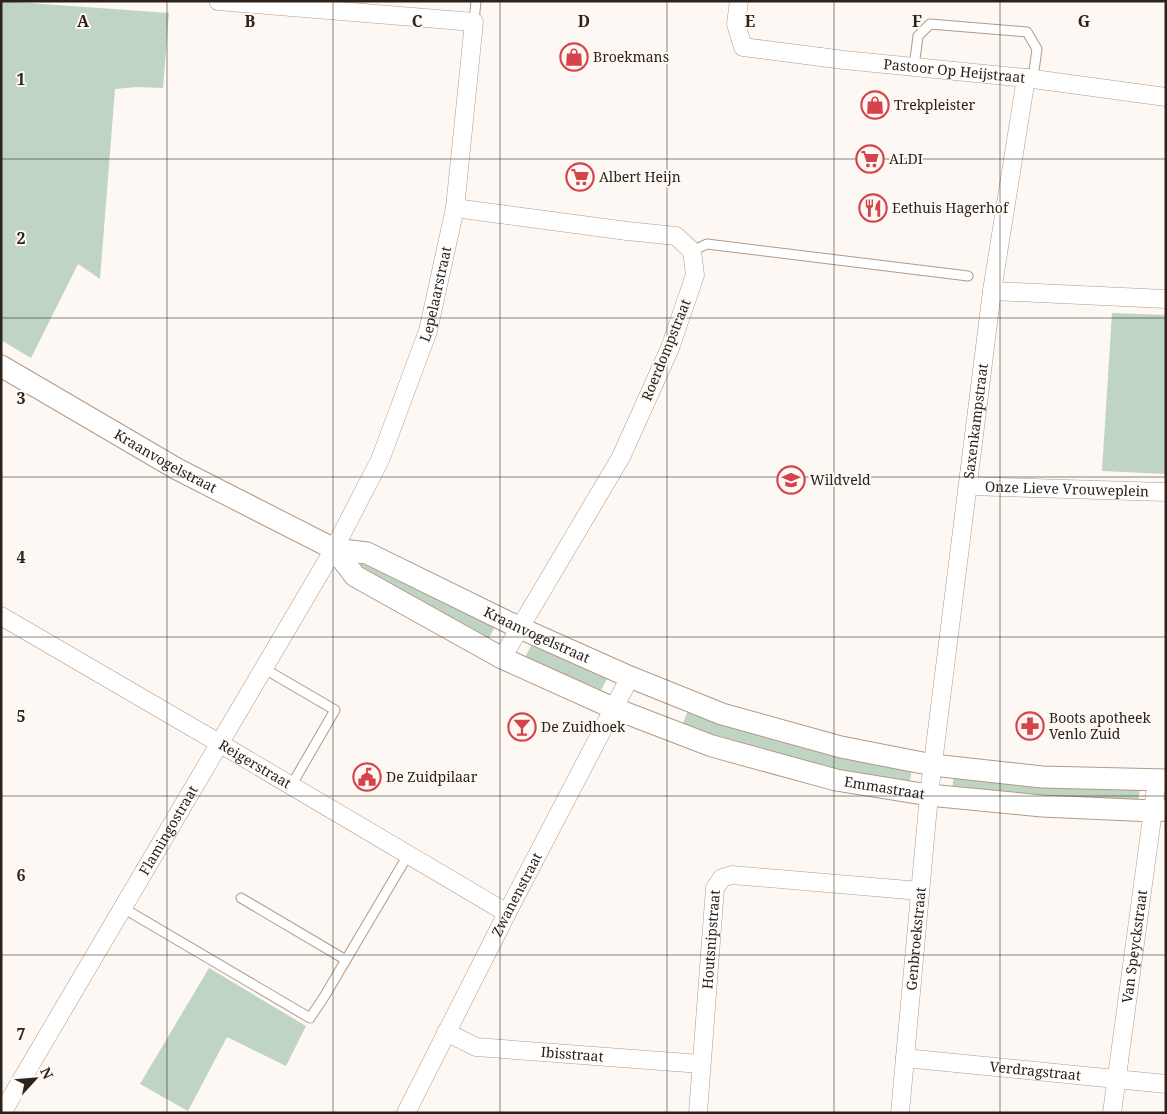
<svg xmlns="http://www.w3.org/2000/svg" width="1167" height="1114" font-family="'Noto Serif',serif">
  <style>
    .green { fill: #bfd4c3 }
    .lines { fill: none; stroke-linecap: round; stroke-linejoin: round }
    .service-casing { stroke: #b39a85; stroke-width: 11 }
    .minor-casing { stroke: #b39a85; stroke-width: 19 }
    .tertiary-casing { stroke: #b39a85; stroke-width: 23 }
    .service { stroke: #fff; stroke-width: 9 }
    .minor { stroke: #fff; stroke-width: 18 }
    .tertiary { stroke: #fff; stroke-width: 21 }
    .grid { fill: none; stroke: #2c221a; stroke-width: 1; stroke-opacity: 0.55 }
    .labels { text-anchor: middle; stroke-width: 4; stroke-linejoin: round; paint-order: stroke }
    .poi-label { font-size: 14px; fill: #2c221a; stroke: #fdf8f3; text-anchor: start }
    .street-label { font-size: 14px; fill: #2c221a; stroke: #fdf8f3 }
    .grid-label { font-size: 16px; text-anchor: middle; font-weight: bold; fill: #2c221a; stroke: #fdf8f3; stroke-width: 4; stroke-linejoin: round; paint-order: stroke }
  </style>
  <rect width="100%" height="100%" fill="#fdf8f3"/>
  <g class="green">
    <path d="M 1,1 L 169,13 L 163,88 L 136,87 L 115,89 L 100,279 L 78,264 L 31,358 L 1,340 Z"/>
    <path d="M 1112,313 L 1166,315 L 1166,474 L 1102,471 Z"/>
    <path d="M 364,559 L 496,625 L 489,638 L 359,569 Z"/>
    <path d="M 532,644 L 608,677 L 601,690 L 525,657 Z"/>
    <path d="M 689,708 L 912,768 L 910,781 L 837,770 L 714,737 L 682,725 Z"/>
    <path d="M 954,773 L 1140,788 L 1138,802 L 952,791 Z"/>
    <path d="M 209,968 L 306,1026 L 286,1066 L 227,1037 L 188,1111 L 140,1084 Z"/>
  </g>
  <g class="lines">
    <g class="service-casing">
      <g id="service">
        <path d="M 474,22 L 476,1"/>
        <path d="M 914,67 L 918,36 L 930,24 L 1027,32 L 1037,49 L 1033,78"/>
        <path d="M 692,251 L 707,244 L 968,276"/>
        <path d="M 263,668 L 335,710 L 291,786"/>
        <path d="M 241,898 L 346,960"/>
        <path d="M 123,908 L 310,1018 L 324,997 L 408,855"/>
      </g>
    </g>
    <g class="minor-casing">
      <g id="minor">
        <path id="s1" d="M 739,1 L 736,24 L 743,47 L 844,60 L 1026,78 L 1166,97"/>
        <path d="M 455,208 L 627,231 L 676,236 L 692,251 L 695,275 L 670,348 L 621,457 L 502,658"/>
        <path d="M 992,291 L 1166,299"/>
        <path id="s2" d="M 968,486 L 1166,492"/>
        <path id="s3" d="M 1,616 L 219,743 L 507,913"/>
        <path id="s4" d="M 446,1032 L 476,1047 L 701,1064"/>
        <path id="s5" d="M 905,1058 L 1166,1084"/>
        <path id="s6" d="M 2,1113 L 334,549 L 380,460 L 428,331 L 455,208 L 474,22 L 218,1"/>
        <path id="s7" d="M 406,1113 L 507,913 L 630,677"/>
        <path id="s8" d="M 698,1113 L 715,888 L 722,878 L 732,875 L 920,891"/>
        <path id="s9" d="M 900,1113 L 929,795 L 992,291 L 1026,78"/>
        <path id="s10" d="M 1112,1113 L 1157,781"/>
      </g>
    </g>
    <g class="tertiary-casing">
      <g id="tertiary">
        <path id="s11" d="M 1,366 L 177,469 L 334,549 L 367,553 L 520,628 L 630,677 L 722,714 L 841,747 L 933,765 L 1042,777 L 1166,780"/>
        <path id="s12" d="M 334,549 L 355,576 L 502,658 L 613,708 L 712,746 L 836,780 L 929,795 L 1042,806 L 1153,811 L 1166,810"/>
      </g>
    </g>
    <use href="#service" class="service"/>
    <use href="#minor" class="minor"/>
    <use href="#tertiary" class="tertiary"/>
  </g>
  <path class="grid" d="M 167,1 L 167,1113M 333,1 L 333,1113M 500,1 L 500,1113M 667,1 L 667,1113M 834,1 L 834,1113M 1000,1 L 1000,1113M 1,159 L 1166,159M 1,318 L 1166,318M 1,477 L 1166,477M 1,637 L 1166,637M 1,796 L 1166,796M 1,955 L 1166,955"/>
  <defs>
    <g id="shop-ring" transform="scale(1.4375)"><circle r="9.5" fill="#fdf8f3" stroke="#d4444a" stroke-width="1.5"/><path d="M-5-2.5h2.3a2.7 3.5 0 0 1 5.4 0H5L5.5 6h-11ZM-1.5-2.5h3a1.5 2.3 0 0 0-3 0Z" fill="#d4444a"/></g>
    <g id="supermarket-ring" transform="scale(1.4375)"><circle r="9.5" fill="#fdf8f3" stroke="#d4444a" stroke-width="1.5"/><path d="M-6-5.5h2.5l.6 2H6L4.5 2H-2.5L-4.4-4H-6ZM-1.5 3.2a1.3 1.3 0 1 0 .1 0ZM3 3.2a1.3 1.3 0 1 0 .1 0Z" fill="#d4444a"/></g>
    <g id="restaurant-ring" transform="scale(1.4375)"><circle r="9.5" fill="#fdf8f3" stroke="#d4444a" stroke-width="1.5"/><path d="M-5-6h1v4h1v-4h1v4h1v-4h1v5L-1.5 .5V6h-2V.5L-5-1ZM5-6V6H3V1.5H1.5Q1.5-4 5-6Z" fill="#d4444a"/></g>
    <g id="school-ring" transform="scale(1.4375)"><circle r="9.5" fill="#fdf8f3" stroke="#d4444a" stroke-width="1.5"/><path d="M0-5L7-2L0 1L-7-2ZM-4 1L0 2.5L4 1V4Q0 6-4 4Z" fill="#d4444a"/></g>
    <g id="pharmacy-ring" transform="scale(1.4375)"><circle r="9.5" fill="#fdf8f3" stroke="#d4444a" stroke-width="1.5"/><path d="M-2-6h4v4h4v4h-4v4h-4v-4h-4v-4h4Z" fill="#d4444a"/></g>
    <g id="bar-ring" transform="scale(1.4375)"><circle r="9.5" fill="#fdf8f3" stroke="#d4444a" stroke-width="1.5"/><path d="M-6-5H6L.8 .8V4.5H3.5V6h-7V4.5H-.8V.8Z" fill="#d4444a"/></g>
    <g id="civic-ring" transform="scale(1.4375)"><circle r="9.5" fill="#fdf8f3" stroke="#d4444a" stroke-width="1.5"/><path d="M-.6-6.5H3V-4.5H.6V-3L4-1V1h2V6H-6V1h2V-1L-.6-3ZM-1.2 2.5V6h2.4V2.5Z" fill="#d4444a"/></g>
  </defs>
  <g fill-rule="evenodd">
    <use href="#shop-ring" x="574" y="57"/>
    <use href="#shop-ring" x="875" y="105"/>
    <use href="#supermarket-ring" x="870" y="159"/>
    <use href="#supermarket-ring" x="580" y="177"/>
    <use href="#restaurant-ring" x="873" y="208"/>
    <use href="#school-ring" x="791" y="480"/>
    <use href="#pharmacy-ring" x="1030" y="726"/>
    <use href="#bar-ring" x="522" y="727"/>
    <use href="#civic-ring" x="367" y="777"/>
  </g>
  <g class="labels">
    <g class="poi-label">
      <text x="593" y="62">Broekmans</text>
      <text x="894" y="110">Trekpleister</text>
      <text x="889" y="164">ALDI</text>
      <text x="599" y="182">Albert Heijn</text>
      <text x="892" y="213">Eethuis Hagerhof</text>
      <text x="810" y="485">Wildveld</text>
      <text x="1049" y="723">Boots apotheek<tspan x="1049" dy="16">Venlo Zuid</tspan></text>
      <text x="541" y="732">De Zuidhoek</text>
      <text x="386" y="782">De Zuidpilaar</text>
    </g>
    <g class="street-label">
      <text dy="5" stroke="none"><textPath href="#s1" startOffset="260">Pastoor Op Heijstraat</textPath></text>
      <text dy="5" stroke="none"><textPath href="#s6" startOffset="930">Lepelaarstraat</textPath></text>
      <text transform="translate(666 350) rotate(-68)" y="5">Roerdompstraat</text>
      <text dy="5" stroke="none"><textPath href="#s9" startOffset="696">Saxenkampstraat</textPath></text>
      <text dy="5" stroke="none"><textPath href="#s11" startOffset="190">Kraanvogelstraat</textPath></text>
      <text dy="5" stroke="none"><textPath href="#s2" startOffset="99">Onze Lieve Vrouweplein</textPath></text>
      <text dy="5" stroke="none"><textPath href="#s11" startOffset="602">Kraanvogelstraat</textPath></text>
      <text dy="5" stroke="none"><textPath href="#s3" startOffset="294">Reigerstraat</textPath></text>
      <text dy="5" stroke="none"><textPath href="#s12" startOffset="608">Emmastraat</textPath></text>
      <text dy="5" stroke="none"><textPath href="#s6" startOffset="328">Flamingostraat</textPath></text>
      <text dy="5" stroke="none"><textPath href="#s7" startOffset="245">Zwanenstraat</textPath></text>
      <text dy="5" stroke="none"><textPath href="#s9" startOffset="175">Genbroekstraat</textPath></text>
      <text dy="5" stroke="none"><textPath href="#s8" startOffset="174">Houtsnipstraat</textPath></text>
      <text dy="5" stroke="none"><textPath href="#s10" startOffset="168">Van Speyckstraat</textPath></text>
      <text dy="5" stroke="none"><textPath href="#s4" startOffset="130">Ibisstraat</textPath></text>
      <text dy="5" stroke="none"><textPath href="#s5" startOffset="131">Verdragstraat</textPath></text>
    </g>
  </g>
  <g class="grid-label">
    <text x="83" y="27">A</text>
    <text x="250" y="27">B</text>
    <text x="417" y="27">C</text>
    <text x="584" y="27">D</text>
    <text x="750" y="27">E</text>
    <text x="917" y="27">F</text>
    <text x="1084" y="27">G</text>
    <text x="21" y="85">1</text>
    <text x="21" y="244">2</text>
    <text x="21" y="404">3</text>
    <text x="21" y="563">4</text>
    <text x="21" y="722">5</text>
    <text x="21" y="881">6</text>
    <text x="21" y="1040">7</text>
  </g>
  <rect width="1167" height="1114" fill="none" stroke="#2c221a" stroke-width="5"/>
  <g transform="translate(35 1079) rotate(64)" stroke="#fdf8f3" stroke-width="4" paint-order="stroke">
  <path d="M0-4L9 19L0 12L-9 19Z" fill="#2c221a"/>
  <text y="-8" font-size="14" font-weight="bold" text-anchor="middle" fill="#2c221a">N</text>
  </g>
</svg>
